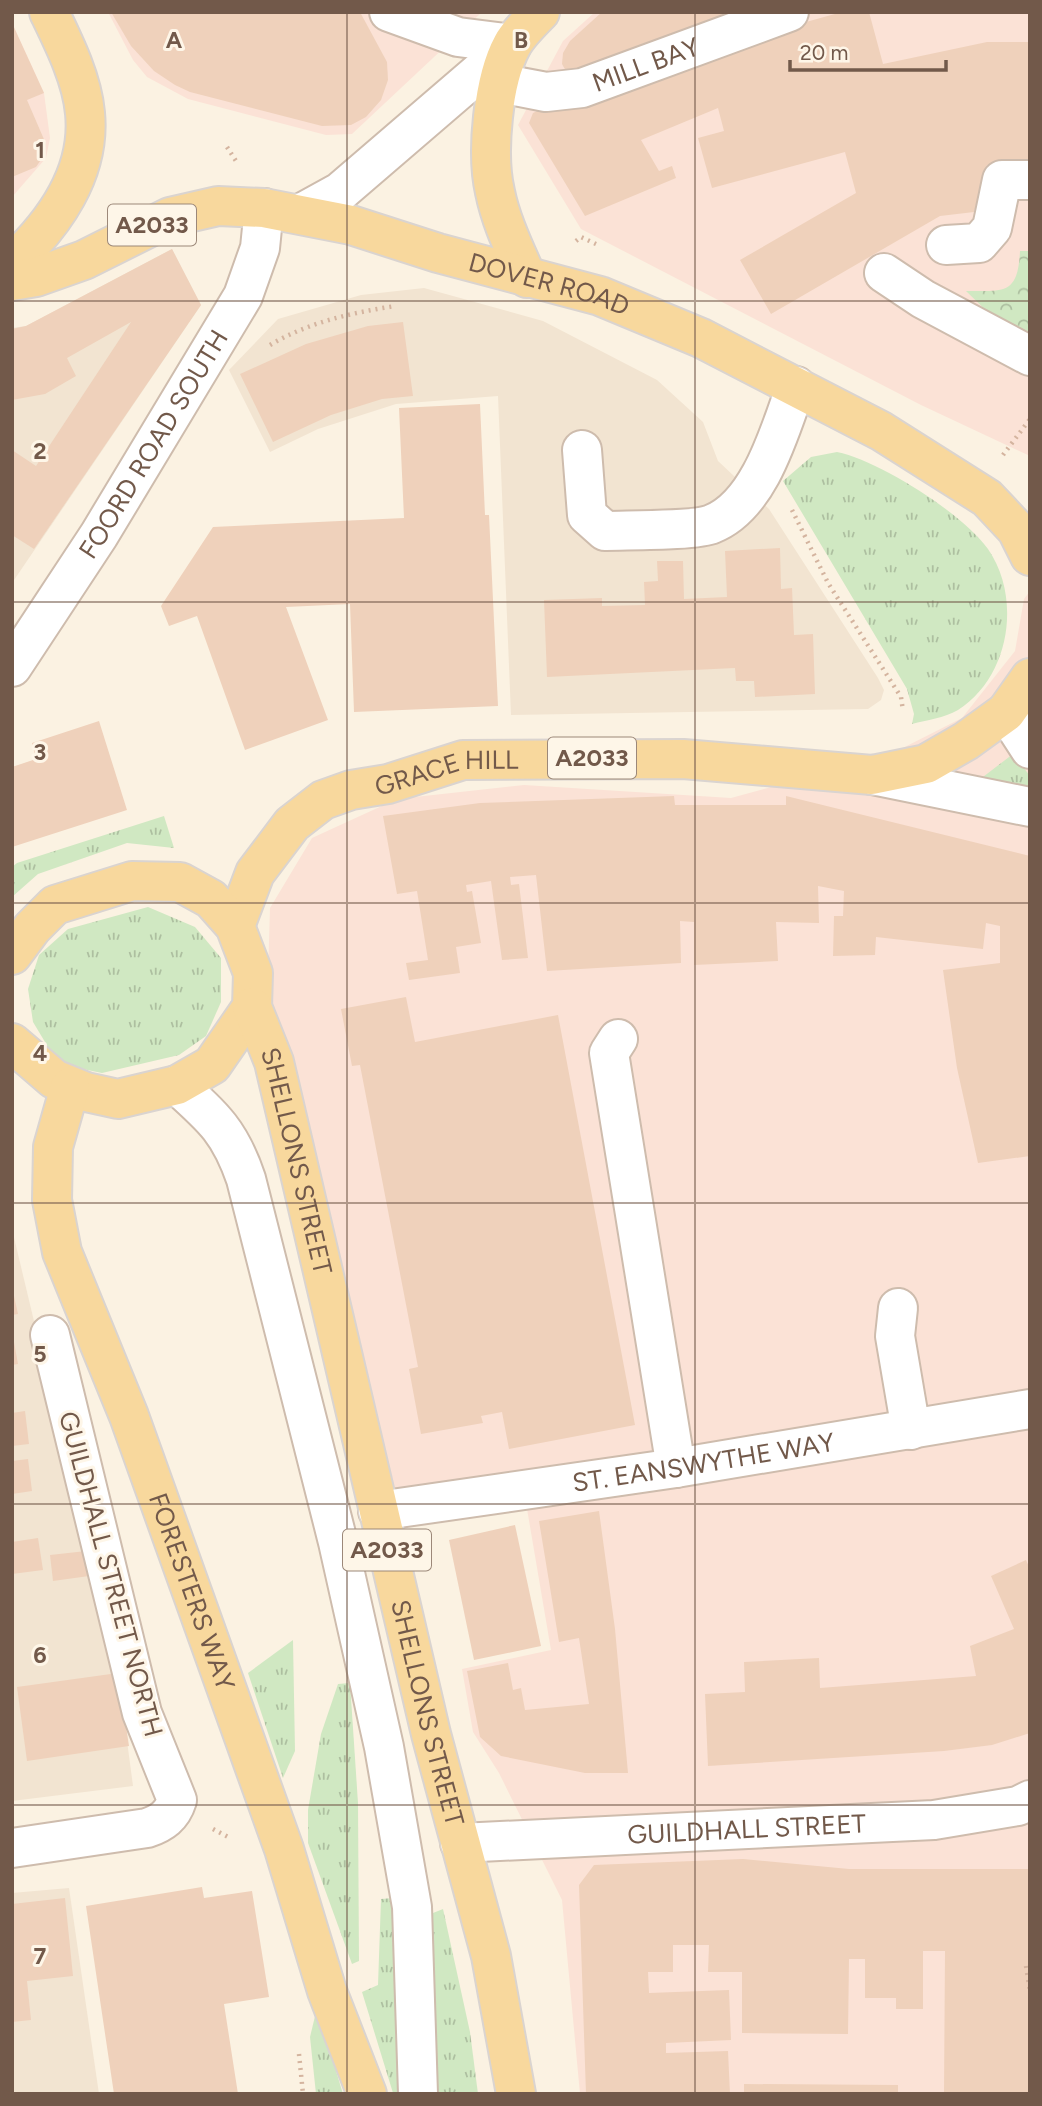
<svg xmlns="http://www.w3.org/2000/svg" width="1042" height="2106" font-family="Figtree,sans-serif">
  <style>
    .residential { fill: #f2e4d1 }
    .commercial { fill: #fbe2d6 }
    .grass { fill: url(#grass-tufts) }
    .forest { fill: url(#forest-crowns) }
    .building { fill: #efd1bb }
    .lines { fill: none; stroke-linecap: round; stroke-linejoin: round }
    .minor-casing { stroke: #cebcad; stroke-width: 42 }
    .major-casing { stroke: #dad4d0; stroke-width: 42 }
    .path { stroke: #d4b49f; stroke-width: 4.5; stroke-dasharray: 2 5; stroke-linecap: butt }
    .minor { stroke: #fff; stroke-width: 38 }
    .major { stroke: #f8d89d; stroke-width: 38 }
    .grid { fill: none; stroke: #72594a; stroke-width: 2; stroke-opacity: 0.55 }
    .labels { text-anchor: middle; stroke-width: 6; stroke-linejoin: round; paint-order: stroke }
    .shield { fill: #fef6e8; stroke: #9c8879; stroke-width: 2 }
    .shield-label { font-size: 24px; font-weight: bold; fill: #72594a }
    .street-label { font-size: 26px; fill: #72594a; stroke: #fef6e8 }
    .grid-label { font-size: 23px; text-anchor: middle; font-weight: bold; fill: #72594a; stroke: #fef6e8; stroke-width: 6; stroke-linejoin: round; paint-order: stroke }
  </style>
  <defs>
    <pattern id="grass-tufts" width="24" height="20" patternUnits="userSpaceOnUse" patternTransform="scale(1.75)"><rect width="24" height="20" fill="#d0e8c2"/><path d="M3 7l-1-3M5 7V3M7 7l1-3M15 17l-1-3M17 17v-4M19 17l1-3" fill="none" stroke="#adbfa0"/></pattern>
    <pattern id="forest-crowns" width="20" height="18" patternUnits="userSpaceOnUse" patternTransform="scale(1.75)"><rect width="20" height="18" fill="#d0e8c2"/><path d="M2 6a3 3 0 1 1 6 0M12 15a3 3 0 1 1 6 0" fill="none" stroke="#adbfa0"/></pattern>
  </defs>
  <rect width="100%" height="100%" fill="#fbf2e2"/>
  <g class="residential">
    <path d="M 172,249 L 201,305 L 12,583 L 12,328 L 26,326 Z"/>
    <path d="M 424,288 L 543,321 L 657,380 L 703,422 L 718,461 L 769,509 L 878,678 L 884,690 L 881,700 L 868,709 L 511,715 L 498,396 L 396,404 L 318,429 L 270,452 L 229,370 L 278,319 L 361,295 Z"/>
    <path d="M 12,1229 L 118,1673 L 133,1786 L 12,1801 Z"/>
    <path d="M 69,1888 L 99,2094 L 12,2094 L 12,1893 Z"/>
  </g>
  <g class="commercial">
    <path d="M 108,12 L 482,12 L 352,134 L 326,135 L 188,99 L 147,77 L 133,60 Z"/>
    <path d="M 595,12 L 1030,12 L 1030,456 L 921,405 L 581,229 L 518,125 L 563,41 Z"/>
    <path d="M 12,23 L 44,93 L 50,138 L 46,158 L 12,197 Z"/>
    <path d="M 1030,591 L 1030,2094 L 580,2094 L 562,1900 L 499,1773 L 473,1732 L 462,1669 L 551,1650 L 525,1497 L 374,1524 L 267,1010 L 270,908 L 312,838 L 397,799 L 524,785 L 731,798 L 889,755 L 962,718 L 1015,651 L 1024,599 Z"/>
  </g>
  <g class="grass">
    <path d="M 837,452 C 880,461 962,513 988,549 C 1022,598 1010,677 958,710 C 944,718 927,720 912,724 L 914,714 L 907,689 L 783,481 L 811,457 Z"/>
    <path d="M 1013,754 L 1030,776 L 1030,801 L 975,783 Z"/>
    <path d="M 164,816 L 174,848 L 127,843 L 38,874 L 12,897 L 12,867 L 17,863 Z"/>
    <path d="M 148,907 L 195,927 L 221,958 L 221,1002 L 206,1036 L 179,1055 L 102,1073 L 68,1066 L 48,1047 L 33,1022 L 28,989 L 39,955 L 68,929 Z"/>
    <path d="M 293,1640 L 295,1751 L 283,1778 L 248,1673 Z"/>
    <path d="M 350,1683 L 358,1803 L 359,1961 L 352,1964 L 308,1843 L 308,1810 L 321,1734 L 338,1684 Z"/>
    <path d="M 393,1898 L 402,2091 L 393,2093 L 362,1992 L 378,1985 L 381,1899 Z"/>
    <path d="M 443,1909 L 470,2032 L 478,2094 L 430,2094 L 423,1917 Z"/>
    <path d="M 317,2008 L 343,2094 L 316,2094 L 310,2037 Z"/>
  </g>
  <path class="forest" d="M 1020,251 L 1030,251 L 1030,337 L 1001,325 L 966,291 C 1004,291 1018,295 1020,251 Z"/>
  <g class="building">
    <path d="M 111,12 L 360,12 L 387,62 L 388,80 L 381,100 L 366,117 L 351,125 L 322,126 L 190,92 L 175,85 L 154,71 L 131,46 Z"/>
    <path d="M 602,12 L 735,12 L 585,73 L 566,71 L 562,64 L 563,53 L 570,41 Z"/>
    <path d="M 842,12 L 869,12 L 883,64 L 987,42 L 1030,42 L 1030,164 L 987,165 L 974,212 L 940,216 L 771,314 L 740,260 L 856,193 L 845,152 L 712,188 L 698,138 L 724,131 L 718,108 L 641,140 L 659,171 L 672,166 L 676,178 L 585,216 L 529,123 L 533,113 L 542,109 L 749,38 Z"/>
    <path d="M 12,23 L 44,93 L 27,100 L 46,144 L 45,154 L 36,167 L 12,177 Z"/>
    <path d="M 172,249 L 201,305 L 34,549 L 12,535 L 12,450 L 36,466 L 131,322 L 67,358 L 76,376 L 45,394 L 12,400 L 12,329 L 26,326 Z"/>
    <path d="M 403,322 L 413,396 L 382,399 L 331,415 L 273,442 L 240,374 L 306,344 L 368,326 Z"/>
    <path d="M 480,404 L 485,515 L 489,515 L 498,706 L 354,712 L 350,604 L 286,607 L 328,720 L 245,750 L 197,616 L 169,626 L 161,606 L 213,527 L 404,518 L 399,408 Z"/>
    <path d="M 780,548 L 781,589 L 792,588 L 794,635 L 813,634 L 815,694 L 755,697 L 754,681 L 736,681 L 735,668 L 547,677 L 544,600 L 602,598 L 602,606 L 645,605 L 644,582 L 658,581 L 657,561 L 683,561 L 684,599 L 727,597 L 725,551 Z"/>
    <path d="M 99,721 L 127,810 L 12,847 L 12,767 L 36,759 L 32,743 Z"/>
    <path d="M 674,796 L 675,805 L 786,805 L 786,796 L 1030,856 L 1030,1156 L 978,1163 L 957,1068 L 943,970 L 1000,963 L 1000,926 L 986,923 L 983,949 L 876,937 L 875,955 L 833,956 L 834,916 L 843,916 L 844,891 L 818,886 L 819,923 L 776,922 L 778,961 L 694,965 L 694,922 L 680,921 L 681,963 L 547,971 L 536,875 L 510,877 L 511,885 L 519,884 L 528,958 L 502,960 L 491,881 L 466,885 L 467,892 L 472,891 L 481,943 L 456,947 L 460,973 L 409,980 L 406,963 L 428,960 L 417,891 L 397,894 L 383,816 L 480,803 Z"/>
    <path d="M 406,997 L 415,1042 L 558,1015 L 635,1425 L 509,1449 L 502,1412 L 481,1416 L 483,1423 L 421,1434 L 409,1369 L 418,1367 L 360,1065 L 352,1066 L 341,1009 Z"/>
    <path d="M 12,1287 L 18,1314 L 12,1315 Z"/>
    <path d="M 12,1331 L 18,1364 L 12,1365 Z"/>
    <path d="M 25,1411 L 29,1444 L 12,1446 L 12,1413 Z"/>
    <path d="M 28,1459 L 32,1491 L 12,1494 L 12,1461 Z"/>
    <path d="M 599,1511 L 615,1629 L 628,1773 L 585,1773 L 501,1756 L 480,1737 L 467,1671 L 508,1663 L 513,1690 L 521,1688 L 525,1710 L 589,1704 L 579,1638 L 559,1642 L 539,1521 Z"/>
    <path d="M 515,1525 L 541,1646 L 474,1660 L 449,1540 Z"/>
    <path d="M 38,1538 L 43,1570 L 12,1574 L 12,1542 Z"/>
    <path d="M 86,1551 L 89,1576 L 53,1581 L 50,1555 Z"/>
    <path d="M 1026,1560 L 1030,1569 L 1030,1733 L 992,1745 L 944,1751 L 708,1766 L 705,1694 L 745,1692 L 744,1662 L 819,1658 L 820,1688 L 976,1676 L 970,1646 L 1014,1629 L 991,1576 Z"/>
    <path d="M 118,1673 L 129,1746 L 27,1761 L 17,1687 Z"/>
    <path d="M 743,1859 L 849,1869 L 1030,1869 L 1030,2094 L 944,2094 L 945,1951 L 923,1951 L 923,2009 L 896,2009 L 896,1998 L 865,1998 L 865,1959 L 849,1959 L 848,2034 L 742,2033 L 742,1972 L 708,1972 L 709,1945 L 673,1945 L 673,1972 L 648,1972 L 649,1993 L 729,1990 L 731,2040 L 666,2043 L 666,2053 L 728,2051 L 730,2094 L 586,2094 L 579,1885 L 594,1865 Z"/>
    <path d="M 202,1887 L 204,1898 L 252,1891 L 269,1997 L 224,2004 L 238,2094 L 114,2094 L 86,1906 Z"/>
    <path d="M 65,1898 L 73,1976 L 27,1981 L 31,2020 L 12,2022 L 12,1904 Z"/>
    <path d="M 744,2084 L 898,2085 L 898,2094 L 744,2094 Z"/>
  </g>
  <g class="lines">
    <g class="minor-casing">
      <g id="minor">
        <path d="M 389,12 L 458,37 L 512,44"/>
        <path id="s1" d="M 499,83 L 546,92 L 582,88 L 789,12"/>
        <path d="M 300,214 L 340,192 L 511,45"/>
        <path d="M 946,245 L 979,243 L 992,228 L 1002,180 L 1030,180"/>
        <path d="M 884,273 L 923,299 L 1030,356"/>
        <path d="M 582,450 L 587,515 L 605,531 C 627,530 696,531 712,524 C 760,505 780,430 796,386"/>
        <path id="s2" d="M 12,667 L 99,535 L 243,296 L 260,248 L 264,208"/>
        <path d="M 1006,712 L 1030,749"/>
        <path d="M 872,775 L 1030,807"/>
        <path d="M 618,1039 L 609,1053 L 676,1468"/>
        <path d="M 177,1085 C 214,1118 230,1132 246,1179 L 338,1542 L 384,1747 L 412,1907 L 418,2094"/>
        <path d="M 898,1308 L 895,1336 L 911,1430"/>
        <path id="s3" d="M 378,1511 L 676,1468 L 1030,1409"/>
        <path id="s4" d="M 460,1843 L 934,1820 L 1018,1806 L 1030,1800"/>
        <path d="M 12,1848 L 147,1828 C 162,1823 172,1816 177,1800 L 142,1713 L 50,1335"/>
      </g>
    </g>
    <g class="major-casing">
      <g id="major">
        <path d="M 12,263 C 53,225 91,173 85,113 C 82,79 64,43 49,12"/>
        <path d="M 527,278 C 515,250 501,222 495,192 C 486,153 493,80 512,45 C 518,34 531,21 540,12"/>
        <path id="s5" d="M 12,281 L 36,277 L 84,260 L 170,217 L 218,206 L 264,208 L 351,225 L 438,253 L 600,296 L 701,338 L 881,431 L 987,498 L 1017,530 L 1030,556"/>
        <path id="s6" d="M 235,926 L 255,873 L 292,824 L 323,800 L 351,790 L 388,784 L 463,760 L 683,759 L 872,775 L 926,764 L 966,741 L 1006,712 L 1030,678"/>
        <path d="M 12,955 L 32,928 L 55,905 L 132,881 L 180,882 L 211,899 L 235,926 L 253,973 L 252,1007 L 212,1065 L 177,1085 L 118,1099 L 86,1092 L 54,1079 L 12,1043"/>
        <path id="s7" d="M 252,1007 L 274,1062 L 431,1734 L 491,1956 L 516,2094"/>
        <path id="s8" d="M 70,1087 L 53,1147 L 52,1200 L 62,1252 L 129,1416 L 284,1849 L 327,1991 L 367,2094"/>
      </g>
    </g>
    <g class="path">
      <path d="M 227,147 L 236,161"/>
      <path d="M 576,241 L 581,237 L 596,244"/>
      <path d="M 270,345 C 309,322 351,313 395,306"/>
      <path d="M 1003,455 L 1030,419"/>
      <path d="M 792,510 L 828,583 L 901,697 L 903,711"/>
      <path d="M 213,1829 L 230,1838"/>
      <path d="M 1026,1966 L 1030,1991"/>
      <path d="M 299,2054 L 303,2094"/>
    </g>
    <use href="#minor" class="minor"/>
    <use href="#major" class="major"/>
  </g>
  <path class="grid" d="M 347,12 L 347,2094M 695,12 L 695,2094M 12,301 L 1030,301M 12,602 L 1030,602M 12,903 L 1030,903M 12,1203 L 1030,1203M 12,1504 L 1030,1504M 12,1805 L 1030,1805"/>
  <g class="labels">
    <g class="shield">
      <rect x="108" y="204.5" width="88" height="41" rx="5"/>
      <rect x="548" y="737.5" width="88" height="41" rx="5"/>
      <rect x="343" y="1529.5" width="88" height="41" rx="5"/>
    </g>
    <g class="shield-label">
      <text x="152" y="233">A2033</text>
      <text x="592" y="766">A2033</text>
      <text x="387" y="1558">A2033</text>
    </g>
    <g class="street-label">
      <text dy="9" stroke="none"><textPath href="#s1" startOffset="152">MILL BAY</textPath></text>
      <text dy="9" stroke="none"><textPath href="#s5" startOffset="562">DOVER ROAD</textPath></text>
      <text dy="9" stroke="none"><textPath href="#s2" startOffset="264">FOORD ROAD SOUTH</textPath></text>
      <text dy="9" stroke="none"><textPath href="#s6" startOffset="285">GRACE HILL</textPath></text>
      <text dy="9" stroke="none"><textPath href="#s7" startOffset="161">SHELLONS STREET</textPath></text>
      <text dy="9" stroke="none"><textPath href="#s3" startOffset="329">ST. EANSWYTHE WAY</textPath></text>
      <text transform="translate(111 1574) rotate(75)" y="9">GUILDHALL STREET NORTH</text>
      <text dy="9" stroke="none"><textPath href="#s8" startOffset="532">FORESTERS WAY</textPath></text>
      <text dy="9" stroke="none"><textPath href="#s7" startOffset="728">SHELLONS STREET</textPath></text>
      <text dy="9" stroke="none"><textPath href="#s4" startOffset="287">GUILDHALL STREET</textPath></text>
    </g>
  </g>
  <g class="grid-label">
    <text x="174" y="48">A</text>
    <text x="521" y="48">B</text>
    <text x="40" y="158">1</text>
    <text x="40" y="459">2</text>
    <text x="40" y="760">3</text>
    <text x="40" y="1061">4</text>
    <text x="40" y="1362">5</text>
    <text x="40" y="1663">6</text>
    <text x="40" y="1964">7</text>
  </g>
  <rect width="1042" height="2106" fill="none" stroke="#72594a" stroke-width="28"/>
  <path d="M790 60v10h156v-10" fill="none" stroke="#72594a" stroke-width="3.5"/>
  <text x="800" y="60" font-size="21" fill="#72594a" stroke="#fef6e8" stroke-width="5" paint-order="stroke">20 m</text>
</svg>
